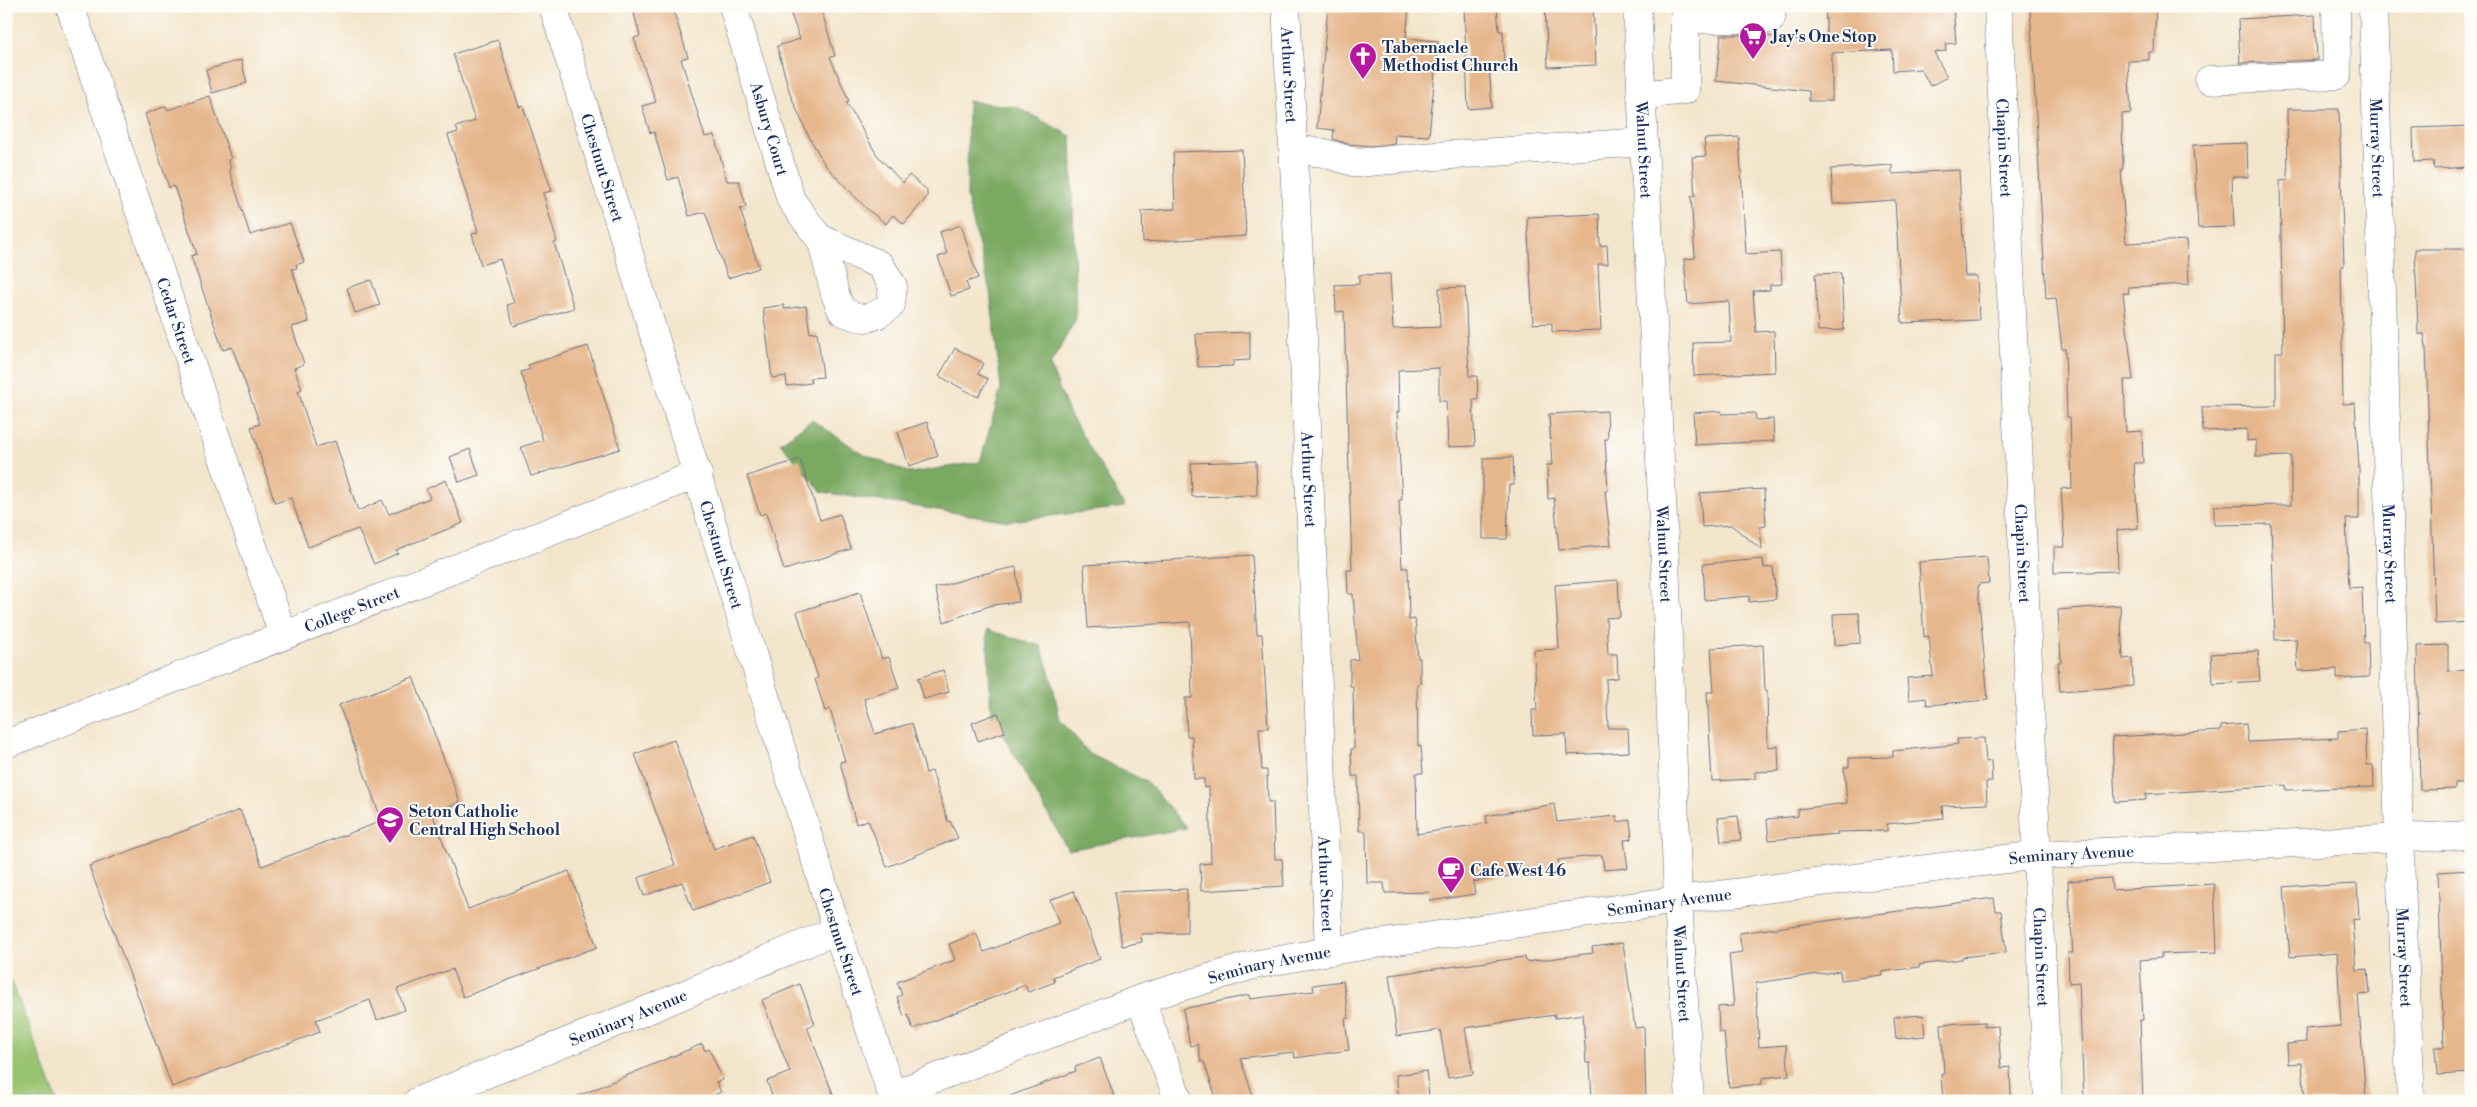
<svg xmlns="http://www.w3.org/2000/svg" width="2477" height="1107" font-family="'Libre Bodoni',serif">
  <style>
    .green { fill: #98c370; stroke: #5a7967 }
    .forest { fill: #7aa962; stroke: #4a6c60 }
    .building { fill: #e6b78d }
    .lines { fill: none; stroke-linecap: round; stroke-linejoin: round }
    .minor-casing { stroke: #676f84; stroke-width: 29 }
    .minor { stroke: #fff; stroke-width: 28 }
    .labels { text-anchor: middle; stroke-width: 4; stroke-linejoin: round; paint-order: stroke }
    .poi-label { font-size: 16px; font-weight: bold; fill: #1b2f5e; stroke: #fdfcf7; text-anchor: start }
    .street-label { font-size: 16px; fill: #1b2f5e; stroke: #fdfcf7 }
  </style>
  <rect width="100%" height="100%" fill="#fdfcf7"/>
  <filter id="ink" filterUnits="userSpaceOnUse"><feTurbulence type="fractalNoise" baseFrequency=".02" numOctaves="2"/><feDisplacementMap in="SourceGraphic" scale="10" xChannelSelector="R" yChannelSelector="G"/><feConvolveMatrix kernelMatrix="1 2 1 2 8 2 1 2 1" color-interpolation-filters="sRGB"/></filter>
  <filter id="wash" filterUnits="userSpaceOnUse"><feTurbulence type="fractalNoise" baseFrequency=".0096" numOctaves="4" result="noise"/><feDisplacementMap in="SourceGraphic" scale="20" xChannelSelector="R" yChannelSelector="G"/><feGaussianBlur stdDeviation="1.12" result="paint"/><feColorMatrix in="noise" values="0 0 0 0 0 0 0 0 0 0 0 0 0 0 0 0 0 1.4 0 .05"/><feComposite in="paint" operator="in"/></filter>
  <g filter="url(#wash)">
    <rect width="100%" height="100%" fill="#f3e5cb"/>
    <path class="green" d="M 11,980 L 57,1101 L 6,1101 L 6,982 Z"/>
    <g class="forest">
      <path d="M 968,101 L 1017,107 L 1071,136 L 1076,319 L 1050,365 L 1069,413 L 1125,507 L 1009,521 L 822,492 L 780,443 L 812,420 L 863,454 L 910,473 L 980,462 L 1001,389 L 990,291 L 967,198 Z"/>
      <path d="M 987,630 L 1041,646 L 1052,681 L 1060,720 L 1090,754 L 1147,782 L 1187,828 L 1068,850 L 991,714 Z"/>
    </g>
    <g id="blocks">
      <g class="building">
        <path d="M 632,6 L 672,6 L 688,57 L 681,59 L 705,137 L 714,135 L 727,181 L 739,181 L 746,207 L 740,209 L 759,268 L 728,278 L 705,212 L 689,216 L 678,177 L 668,180 L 654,132 L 650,133 L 642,106 L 656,102 L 634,38 L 640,36 Z"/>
        <path d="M 809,6 L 820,6 L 835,56 L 830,57 L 849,101 L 846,102 L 877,155 L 903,183 L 909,175 L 927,190 L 927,197 L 904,224 L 893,215 L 886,224 L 867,209 L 825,165 L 807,133 L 790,94 L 777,46 L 800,39 L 790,12 Z"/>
        <path d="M 1328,6 L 1409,6 L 1406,38 L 1438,41 L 1429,136 L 1395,134 L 1394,144 L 1371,146 L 1348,144 L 1333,139 L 1334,130 L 1317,128 Z"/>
        <path d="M 1464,6 L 1497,6 L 1499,31 L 1503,31 L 1504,65 L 1489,65 L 1492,107 L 1468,109 Z"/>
        <path d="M 1545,6 L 1593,6 L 1596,65 L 1548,67 Z"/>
        <path d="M 1825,6 L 1953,6 L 1956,43 L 1945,44 L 1946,51 L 1934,52 L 1947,77 L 1930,86 L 1921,69 L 1893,71 L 1892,50 L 1832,53 L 1832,101 L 1809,101 L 1809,91 L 1716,81 L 1721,35 L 1758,35 L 1827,43 Z"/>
        <path d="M 2030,6 L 2156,6 L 2154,52 L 2149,52 L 2149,60 L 2128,61 L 2131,113 L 2122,114 L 2123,169 L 2121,169 L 2126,243 L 2187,240 L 2189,284 L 2128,287 L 2129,293 L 2123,293 L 2133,380 L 2124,380 L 2126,432 L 2142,431 L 2143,463 L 2134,463 L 2138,528 L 2117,530 L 2118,571 L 2054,573 L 2054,547 L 2065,547 L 2061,489 L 2072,488 L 2070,417 L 2067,417 L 2065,349 L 2062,349 L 2056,298 L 2046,299 Z"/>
        <path d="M 2315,15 L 2317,60 L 2240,63 L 2238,19 Z"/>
        <path d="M 498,40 L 519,107 L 523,106 L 552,191 L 543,193 L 557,242 L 554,243 L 574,308 L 514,326 L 507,305 L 514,303 L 500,259 L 481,265 L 472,234 L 478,232 L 448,135 L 458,132 L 456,127 L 475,121 L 453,54 Z"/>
        <path d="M 241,60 L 247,83 L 212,93 L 206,70 Z"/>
        <path d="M 210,96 L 231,159 L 228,160 L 231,168 L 229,169 L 250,235 L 290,223 L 304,262 L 296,265 L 297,268 L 292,269 L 309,322 L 292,327 L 304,364 L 294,368 L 302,389 L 298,391 L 316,447 L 335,441 L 358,511 L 382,500 L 389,514 L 430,498 L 426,489 L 446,480 L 463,523 L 396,550 L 398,553 L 374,564 L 358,529 L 308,547 L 291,498 L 275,503 L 251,427 L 260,424 L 232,347 L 223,350 L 191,256 L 197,254 L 174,186 L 169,188 L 145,114 L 166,106 L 168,110 Z"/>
        <path d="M 2287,109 L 2339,109 L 2344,266 L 2341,266 L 2343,404 L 2355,403 L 2359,469 L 2359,519 L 2346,519 L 2349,588 L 2362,587 L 2364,643 L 2368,643 L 2369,677 L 2337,679 L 2337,669 L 2298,671 L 2296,639 L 2275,640 L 2271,524 L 2214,525 L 2214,506 L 2291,505 L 2291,456 L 2256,457 L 2256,440 L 2247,441 L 2247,429 L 2203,431 L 2202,407 L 2276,406 L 2276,352 L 2283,352 L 2280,181 L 2288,180 Z"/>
        <path d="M 2471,126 L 2471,167 L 2434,169 L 2433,161 L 2414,162 L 2413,128 Z"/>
        <path d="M 1739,137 L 1746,254 L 1780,252 L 1782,284 L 1770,285 L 1770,290 L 1753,291 L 1756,332 L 1774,331 L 1775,372 L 1694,376 L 1693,343 L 1731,342 L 1729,301 L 1688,304 L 1684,259 L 1695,258 L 1691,196 L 1695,196 L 1692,157 L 1706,156 L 1704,139 Z"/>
        <path d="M 2247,143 L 2248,177 L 2232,177 L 2234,227 L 2198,228 L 2193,145 Z"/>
        <path d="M 1242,150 L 1246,236 L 1143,242 L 1142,211 L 1175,209 L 1173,152 Z"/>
        <path d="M 1892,165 L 1892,174 L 1959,170 L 1965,276 L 1977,276 L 1979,320 L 1902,323 L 1895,200 L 1833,204 L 1831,169 Z"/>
        <path d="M 1599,214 L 1600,246 L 1607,245 L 1608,264 L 1598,264 L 1601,330 L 1552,332 L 1552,323 L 1533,324 L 1527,217 Z"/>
        <path d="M 961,225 L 978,278 L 966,282 L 969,290 L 951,296 L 938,257 L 947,254 L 940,232 Z"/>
        <path d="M 2415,249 L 2471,249 L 2471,622 L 2435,624 L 2426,346 L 2424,334 L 2418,334 Z"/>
        <path d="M 1841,273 L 1844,330 L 1818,331 L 1815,274 Z"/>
        <path d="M 1390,274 L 1393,329 L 1440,327 L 1439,288 L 1465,287 L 1469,376 L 1477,376 L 1478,400 L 1473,400 L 1475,446 L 1448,447 L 1446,401 L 1439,401 L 1439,368 L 1398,370 L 1399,412 L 1397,412 L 1402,500 L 1399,500 L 1402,568 L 1408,568 L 1409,620 L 1415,619 L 1418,658 L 1420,658 L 1420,684 L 1417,684 L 1418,746 L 1421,746 L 1423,773 L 1416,773 L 1417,834 L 1487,823 L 1486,816 L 1554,804 L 1557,822 L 1617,816 L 1617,822 L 1630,820 L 1632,839 L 1624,840 L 1628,868 L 1604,870 L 1602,855 L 1558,860 L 1559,868 L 1473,882 L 1475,894 L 1430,901 L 1429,892 L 1385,893 L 1384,883 L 1367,883 L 1366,831 L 1359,831 L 1358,776 L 1352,776 L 1351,749 L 1354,749 L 1353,686 L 1350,686 L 1350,660 L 1358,659 L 1353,594 L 1348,594 L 1347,570 L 1352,570 L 1344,311 L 1336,312 L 1335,285 L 1359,284 L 1359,275 Z"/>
        <path d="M 371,280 L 380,305 L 355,313 L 347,288 Z"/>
        <path d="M 784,305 L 784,309 L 806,306 L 810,333 L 817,332 L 823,377 L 810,378 L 811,383 L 787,386 L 786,376 L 772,378 L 763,308 Z"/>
        <path d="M 1250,332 L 1250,360 L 1233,361 L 1233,366 L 1198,367 L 1196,334 Z"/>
        <path d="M 588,346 L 620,449 L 531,476 L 521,447 L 543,440 L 521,372 L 530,369 L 528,365 Z"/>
        <path d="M 955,348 L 983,363 L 978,374 L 988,379 L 978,397 L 939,376 Z"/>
        <path d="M 1607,411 L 1608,439 L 1605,439 L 1608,491 L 1605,491 L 1611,545 L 1559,550 L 1554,498 L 1548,499 L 1547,465 L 1552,465 L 1549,414 Z"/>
        <path d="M 1722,411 L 1721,414 L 1755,413 L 1756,420 L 1773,419 L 1774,441 L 1695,445 L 1693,413 Z"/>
        <path d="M 927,422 L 938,456 L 909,466 L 898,432 Z"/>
        <path d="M 470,449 L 479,475 L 459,482 L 450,457 Z"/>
        <path d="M 1513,457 L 1514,485 L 1509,485 L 1507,539 L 1483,539 L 1483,458 Z"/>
        <path d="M 800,459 L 820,520 L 840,514 L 851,549 L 784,570 L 766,513 L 760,515 L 747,476 Z"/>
        <path d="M 1256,461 L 1257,495 L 1192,497 L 1191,463 Z"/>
        <path d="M 1764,489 L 1766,526 L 1760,527 L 1762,550 L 1731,525 L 1702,527 L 1700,493 Z"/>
        <path d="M 1252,555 L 1257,634 L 1262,634 L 1266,694 L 1268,728 L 1259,728 L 1262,770 L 1267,770 L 1268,802 L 1273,802 L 1275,859 L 1282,859 L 1284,886 L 1201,891 L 1200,864 L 1211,863 L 1209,787 L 1204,788 L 1204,779 L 1194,779 L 1192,736 L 1187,736 L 1185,698 L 1192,698 L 1190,622 L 1088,628 L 1084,565 Z"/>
        <path d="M 1987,557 L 1989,583 L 1979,584 L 1978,588 L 1988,700 L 1927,705 L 1926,698 L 1909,700 L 1907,678 L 1933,676 L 1929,636 L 1924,637 L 1919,562 Z"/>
        <path d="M 1763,559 L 1764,568 L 1773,567 L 1776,599 L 1749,602 L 1749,596 L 1705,600 L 1703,564 Z"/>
        <path d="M 1016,567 L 1019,602 L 992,605 L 944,622 L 935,588 L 982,574 Z"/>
        <path d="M 1618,580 L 1620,617 L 1606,618 L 1608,654 L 1617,654 L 1618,678 L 1606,679 L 1608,728 L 1628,728 L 1629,752 L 1567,755 L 1566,734 L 1533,735 L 1532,710 L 1537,710 L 1534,650 L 1559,649 L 1555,585 Z"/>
        <path d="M 860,592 L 882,659 L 889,657 L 899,688 L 864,699 L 875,734 L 912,723 L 926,773 L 932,771 L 948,822 L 950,821 L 958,838 L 887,867 L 868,820 L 856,824 L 840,762 L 845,761 L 830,709 L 825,711 L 815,679 L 818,678 L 797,612 Z"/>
        <path d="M 2120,605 L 2123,659 L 2132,658 L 2133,686 L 2060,691 L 2058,662 L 2061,662 L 2058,610 Z"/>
        <path d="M 1859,613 L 1860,643 L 1834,645 L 1833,614 Z"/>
        <path d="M 1763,645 L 1765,690 L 1767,690 L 1768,747 L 1778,746 L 1779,771 L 1755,772 L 1755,779 L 1712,781 L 1707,692 L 1714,692 L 1711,648 Z"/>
        <path d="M 2448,645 L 2448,671 L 2471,670 L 2471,783 L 2455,783 L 2455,789 L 2420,790 L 2417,646 Z"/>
        <path d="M 2258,651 L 2260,681 L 2213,684 L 2211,654 Z"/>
        <path d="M 943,670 L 949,692 L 924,699 L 918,678 Z"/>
        <path d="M 413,677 L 460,802 L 432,813 L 468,909 L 569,871 L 597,947 L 463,997 L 452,969 L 397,989 L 405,1010 L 377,1020 L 370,1000 L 316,1020 L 320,1032 L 172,1087 L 89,866 L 240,810 L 262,866 L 382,821 L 339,705 Z"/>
        <path d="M 998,713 L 1005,732 L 978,741 L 972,723 Z"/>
        <path d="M 2246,724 L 2248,742 L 2338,738 L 2338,731 L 2365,729 L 2367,765 L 2373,765 L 2374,787 L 2286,790 L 2286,785 L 2146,794 L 2146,800 L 2115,802 L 2112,737 L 2221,731 L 2221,726 Z"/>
        <path d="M 1984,738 L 1986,762 L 1991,761 L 1992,781 L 1986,782 L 1987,804 L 1942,806 L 1943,818 L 1887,824 L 1887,831 L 1837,832 L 1838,834 L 1769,840 L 1767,819 L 1798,816 L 1798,809 L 1847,803 L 1844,767 L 1849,767 L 1849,758 L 1893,757 L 1893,751 L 1951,745 L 1958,744 L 1957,739 Z"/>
        <path d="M 674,740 L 714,849 L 753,835 L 770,882 L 693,911 L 682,882 L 644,896 L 638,878 L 675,865 L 635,754 Z"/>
        <path d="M 1738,816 L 1741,840 L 1721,842 L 1718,818 Z"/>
        <path d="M 2471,870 L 2471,1073 L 2437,1075 L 2435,1047 L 2444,1047 L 2438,872 Z"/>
        <path d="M 2111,878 L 2112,890 L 2214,884 L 2217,952 L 2161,954 L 2161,958 L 2140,960 L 2143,1020 L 2140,1020 L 2143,1101 L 2084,1101 L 2079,982 L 2069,983 L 2068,953 L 2073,953 L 2068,881 Z"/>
        <path d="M 2317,884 L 2317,886 L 2357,884 L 2359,919 L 2352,920 L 2356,970 L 2368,969 L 2370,994 L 2358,995 L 2366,1101 L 2305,1101 L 2302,1063 L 2288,1064 L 2287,1044 L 2306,1042 L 2305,1029 L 2341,1026 L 2337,953 L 2290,957 L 2284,887 Z"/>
        <path d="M 1187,889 L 1187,933 L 1141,934 L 1142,942 L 1122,946 L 1114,892 Z"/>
        <path d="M 1074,891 L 1100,959 L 1053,977 L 1055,982 L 1028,992 L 1025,985 L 913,1029 L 908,1015 L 904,1016 L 897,997 L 902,995 L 897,982 L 955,960 L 949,944 L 976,933 L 984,952 L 1059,923 L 1050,900 Z"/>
        <path d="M 1994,898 L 1996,911 L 2001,911 L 2006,952 L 1962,957 L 1962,959 L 1919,965 L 1920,967 L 1881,972 L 1882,975 L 1841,980 L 1840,971 L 1756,983 L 1759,1047 L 1786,1045 L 1789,1075 L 1762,1078 L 1762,1084 L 1729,1087 L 1724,1032 L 1719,1033 L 1718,1007 L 1734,1006 L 1729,954 L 1742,952 L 1739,933 Z"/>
        <path d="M 1623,943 L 1635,1028 L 1644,1027 L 1646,1101 L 1592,1101 L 1590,1063 L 1586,1063 L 1583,1014 L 1555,1018 L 1555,1015 L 1465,1028 L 1473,1074 L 1448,1078 L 1440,1030 L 1397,1036 L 1389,975 L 1525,957 L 1526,962 L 1593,953 L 1592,947 Z"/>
        <path d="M 1343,981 L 1349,1018 L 1345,1019 L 1349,1050 L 1295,1058 L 1294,1052 L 1240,1058 L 1255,1101 L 1217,1101 L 1204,1062 L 1201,1062 L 1198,1044 L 1190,1046 L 1183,1009 L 1249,995 L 1250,999 L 1314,991 L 1313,985 Z"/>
        <path d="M 800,984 L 815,1024 L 807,1027 L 833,1094 L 815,1101 L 774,1101 L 767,1081 L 790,1072 L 762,1000 Z"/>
        <path d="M 1923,1015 L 1925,1036 L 1896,1039 L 1894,1017 Z"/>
        <path d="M 1984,1022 L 1984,1027 L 1998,1026 L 2001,1068 L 2010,1067 L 2011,1096 L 1985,1098 L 1985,1101 L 1943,1101 L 1941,1074 L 1944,1074 L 1941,1024 Z"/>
        <path d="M 702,1044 L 705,1051 L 709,1049 L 723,1080 L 716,1082 L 721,1092 L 701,1101 L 566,1101 Z"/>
        <path d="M 1100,1058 L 1116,1101 L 1003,1101 L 1002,1099 L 1076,1071 L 1075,1067 Z"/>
        <path d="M 1426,1071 L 1429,1096 L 1399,1100 L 1396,1075 Z"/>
      </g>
    </g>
  </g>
  <g filter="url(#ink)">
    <use href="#blocks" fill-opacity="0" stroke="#676f84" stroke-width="1"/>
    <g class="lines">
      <g class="minor-casing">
        <g id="minor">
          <path id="s1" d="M 70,6 L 283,635"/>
          <path id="s2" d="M 553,6 L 837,930 L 894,1101"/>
          <path id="s3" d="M 733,6 L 791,200 L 822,242"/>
          <path id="s4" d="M 1286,6 L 1305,379 L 1329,951"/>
          <path id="s5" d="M 1637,6 L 1665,559 L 1678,900 L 1690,1101"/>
          <path id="s6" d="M 1998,6 L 2048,1101"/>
          <path id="s7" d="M 2373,6 L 2399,838 L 2411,1101"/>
          <path d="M 1685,19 L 1771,19 L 1772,6"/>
          <path d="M 2209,80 L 2337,75 L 2336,6"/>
          <path d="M 1641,95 L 1685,90 L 1685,6"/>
          <path d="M 1293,149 L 1324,153 L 1357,163 L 1422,157 L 1644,142"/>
          <path d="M 824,240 L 880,265 L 893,286 L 891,305 C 871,320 865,322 842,311 L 835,294 L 822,242 Z"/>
          <path id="s8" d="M 6,744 L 698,474"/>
          <path d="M 1140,999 L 1179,1101"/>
          <path id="s9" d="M 892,1095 L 1140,999 L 1253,965 L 1329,951 L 1678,900 L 2038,855 L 2471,835"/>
          <path id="s10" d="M 418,1101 L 645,1011 L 837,930"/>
        </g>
      </g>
      <use href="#minor" class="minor"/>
    </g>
  </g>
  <defs>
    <g id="supermarket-pin" transform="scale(1.4375)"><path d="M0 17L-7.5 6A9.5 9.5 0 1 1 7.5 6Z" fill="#b5179e" stroke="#fdfcf7"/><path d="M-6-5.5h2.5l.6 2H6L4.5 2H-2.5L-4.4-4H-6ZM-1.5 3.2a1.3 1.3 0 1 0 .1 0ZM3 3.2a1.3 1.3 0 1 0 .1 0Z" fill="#fff"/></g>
    <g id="church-pin" transform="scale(1.4375)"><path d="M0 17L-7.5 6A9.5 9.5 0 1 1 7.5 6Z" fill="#b5179e" stroke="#fdfcf7"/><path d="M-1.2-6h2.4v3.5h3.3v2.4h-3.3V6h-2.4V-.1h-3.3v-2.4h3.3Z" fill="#fff"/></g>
    <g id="school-pin" transform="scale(1.4375)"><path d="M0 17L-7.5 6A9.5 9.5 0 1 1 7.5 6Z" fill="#b5179e" stroke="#fdfcf7"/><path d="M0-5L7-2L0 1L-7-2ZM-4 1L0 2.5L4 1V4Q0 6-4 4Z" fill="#fff"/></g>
    <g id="cafe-pin" transform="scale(1.4375)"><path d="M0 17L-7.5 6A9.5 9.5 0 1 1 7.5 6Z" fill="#b5179e" stroke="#fdfcf7"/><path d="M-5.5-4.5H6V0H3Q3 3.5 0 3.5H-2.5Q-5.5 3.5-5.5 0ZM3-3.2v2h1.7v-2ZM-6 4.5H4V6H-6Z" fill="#fff"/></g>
  </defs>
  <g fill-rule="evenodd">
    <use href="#supermarket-pin" x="1753" y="36"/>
    <use href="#church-pin" x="1363" y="56"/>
    <use href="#school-pin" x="390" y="820"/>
    <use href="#cafe-pin" x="1451" y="870"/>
  </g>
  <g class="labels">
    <g class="poi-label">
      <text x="1772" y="42">Jay's One Stop</text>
      <text x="1382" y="53">Tabernacle<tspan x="1382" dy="18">Methodist Church</tspan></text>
      <text x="409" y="817">Seton Catholic<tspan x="409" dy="18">Central High School</tspan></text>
      <text x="1470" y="876">Cafe West 46</text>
    </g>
    <g class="street-label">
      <text dy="6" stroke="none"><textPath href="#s4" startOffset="69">Arthur Street</textPath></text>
      <text dy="6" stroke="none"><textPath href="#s3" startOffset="128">Asbury Court</textPath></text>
      <text dy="6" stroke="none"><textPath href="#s5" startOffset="144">Walnut Street</textPath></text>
      <text dy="6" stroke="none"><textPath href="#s6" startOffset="142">Chapin Street</textPath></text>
      <text dy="6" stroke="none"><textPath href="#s7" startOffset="142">Murray Street</textPath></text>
      <text dy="6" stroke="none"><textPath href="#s2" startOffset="169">Chestnut Street</textPath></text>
      <text dy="6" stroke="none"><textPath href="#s1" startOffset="332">Cedar Street</textPath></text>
      <text dy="6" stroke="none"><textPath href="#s4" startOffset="474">Arthur Street</textPath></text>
      <text dy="6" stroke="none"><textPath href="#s6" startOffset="548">Chapin Street</textPath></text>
      <text dy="6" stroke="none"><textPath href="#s2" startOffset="574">Chestnut Street</textPath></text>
      <text dy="6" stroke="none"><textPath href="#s5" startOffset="549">Walnut Street</textPath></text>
      <text dy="6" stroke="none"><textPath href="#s7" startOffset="548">Murray Street</textPath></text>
      <text dy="6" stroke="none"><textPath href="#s8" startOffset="371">College Street</textPath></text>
      <text dy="6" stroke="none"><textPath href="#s9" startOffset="1210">Seminary Avenue</textPath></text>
      <text dy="6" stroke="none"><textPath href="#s4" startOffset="879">Arthur Street</textPath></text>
      <text dy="6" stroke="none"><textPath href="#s9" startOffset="805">Seminary Avenue</textPath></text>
      <text dy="6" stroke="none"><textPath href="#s2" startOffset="979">Chestnut Street</textPath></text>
      <text dy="6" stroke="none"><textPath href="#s6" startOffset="952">Chapin Street</textPath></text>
      <text dy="6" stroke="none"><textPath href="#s7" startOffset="952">Murray Street</textPath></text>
      <text dy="6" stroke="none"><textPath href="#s9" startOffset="400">Seminary Avenue</textPath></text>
      <text dy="6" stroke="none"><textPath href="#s5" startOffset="969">Walnut Street</textPath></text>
      <text dy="6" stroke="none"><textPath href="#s10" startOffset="226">Seminary Avenue</textPath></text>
    </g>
  </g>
  <rect width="2477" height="1107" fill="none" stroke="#fdfcf7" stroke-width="25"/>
</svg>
